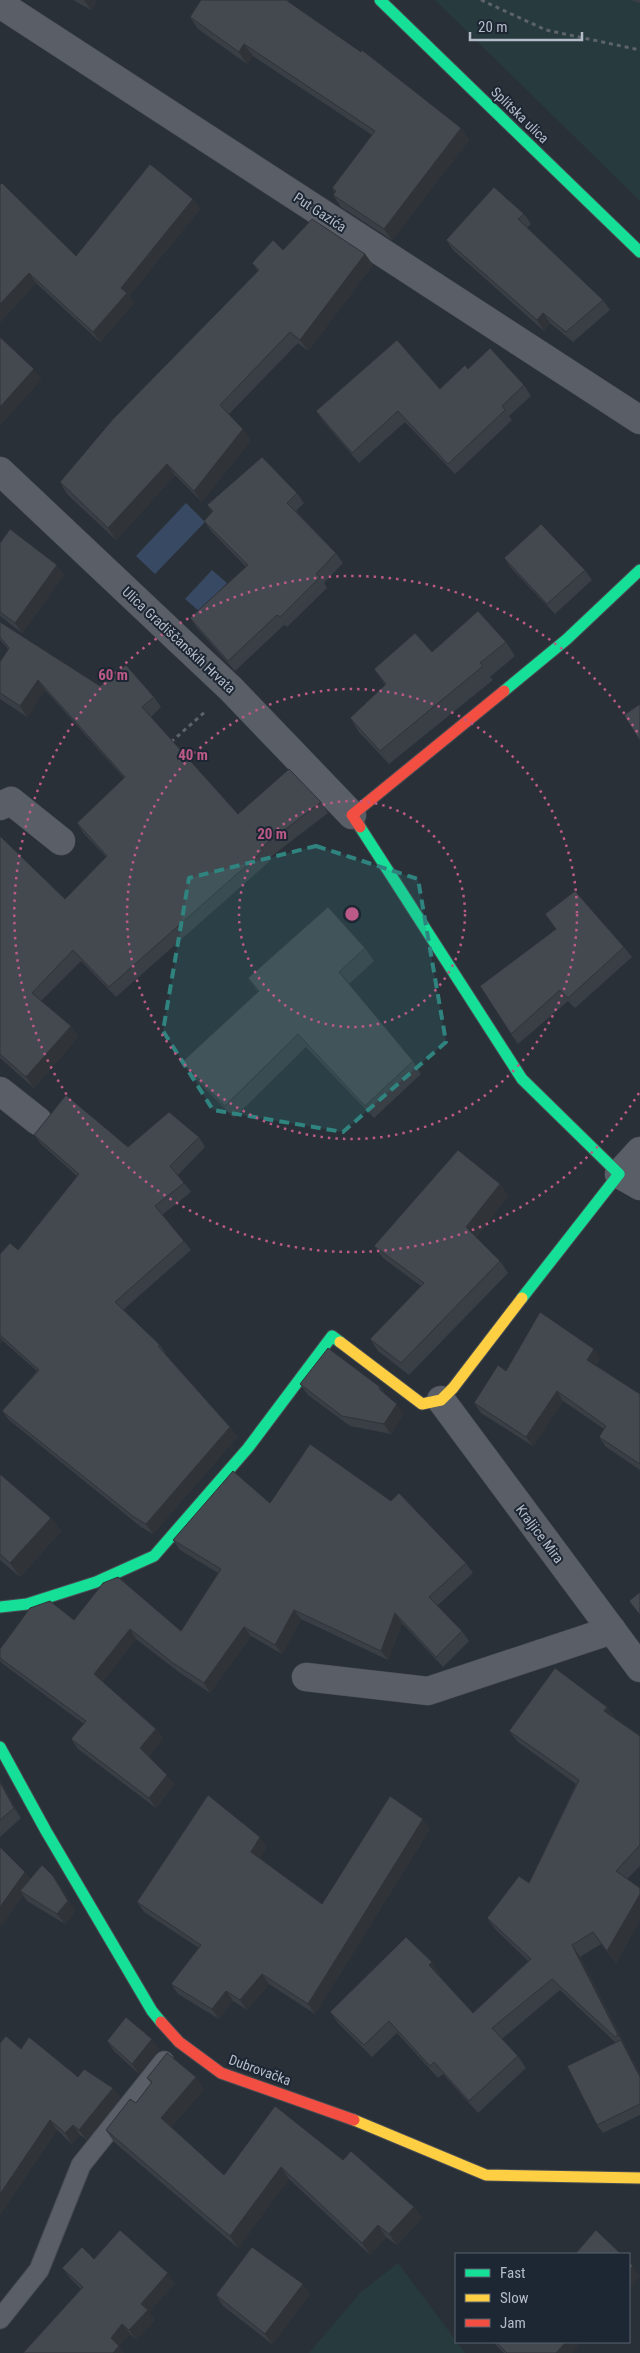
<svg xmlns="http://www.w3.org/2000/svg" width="640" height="2353" font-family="'Roboto Condensed',sans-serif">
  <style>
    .green { fill: #273a3e }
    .water { fill: #384963 }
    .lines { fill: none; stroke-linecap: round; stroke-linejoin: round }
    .lane-casing { stroke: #484c53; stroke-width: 21 }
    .street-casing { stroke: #484c53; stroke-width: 29 }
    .fast-casing { stroke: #484c53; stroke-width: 13 }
    .slow-casing { stroke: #484c53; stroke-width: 13 }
    .jam-casing { stroke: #484c53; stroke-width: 13 }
    .path { stroke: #5d636a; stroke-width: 3; stroke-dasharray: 4 4; stroke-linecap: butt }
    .lane { stroke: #5a5e66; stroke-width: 19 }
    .street { stroke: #5a5e66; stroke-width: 28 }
    .fast { stroke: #16e098; stroke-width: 11 }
    .slow { stroke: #ffcf43; stroke-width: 11 }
    .jam { stroke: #f24e42; stroke-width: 11 }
    .wall { fill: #3a3f45 }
    .shaded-wall { fill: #303338 }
    .building { fill: #444950; stroke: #303338 }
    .marked { fill: #308480; fill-opacity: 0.2; stroke: #308480; stroke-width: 4; stroke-dasharray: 10 6; stroke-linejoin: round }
    .ring { fill: none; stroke: #bc5a87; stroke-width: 2.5; stroke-dasharray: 2.5 5 }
    .labels { text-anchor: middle; stroke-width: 4; stroke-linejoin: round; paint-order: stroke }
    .street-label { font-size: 14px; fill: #b4bcc9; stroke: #1d2633 }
    .centre { fill: #bc5a87; stroke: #1d2633; stroke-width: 2.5 }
    .ring-label { font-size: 15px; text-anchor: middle; font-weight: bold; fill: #bc5a87; stroke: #1d2633; stroke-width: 4; stroke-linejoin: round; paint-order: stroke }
  </style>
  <rect width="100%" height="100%" fill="#2a3038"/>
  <g class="green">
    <path d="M 435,0 L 640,0 L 640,201 Z"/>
    <path d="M 398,2263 L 465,2353 L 309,2353 L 361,2292 Z"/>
  </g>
  <g class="water">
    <path d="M 186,503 L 205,522 L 155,574 L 136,556 Z"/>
    <path d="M 212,570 L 227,583 L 200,612 L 185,599 Z"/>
  </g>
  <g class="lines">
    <g class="lane-casing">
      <path id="lane" d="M 0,2319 L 39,2270 L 81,2165 L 164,2061"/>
    </g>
    <g class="street-casing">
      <g id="street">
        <path d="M 0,4 L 640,420"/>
        <path d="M 0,471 L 231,689 L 352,815"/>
        <path d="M 0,806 L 11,801 L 61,841"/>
        <path d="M 0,1091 L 38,1121"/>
        <path d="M 640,1151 L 619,1174 L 640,1186"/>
        <path d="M 441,1400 L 640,1668"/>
        <path d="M 306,1677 L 428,1691 L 612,1630"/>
      </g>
    </g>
    <g class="fast-casing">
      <g id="fast">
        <path d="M 380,0 L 640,252"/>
        <path d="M 504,691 L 567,639 L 640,570"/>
        <path d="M 360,827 L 522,1079 L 619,1174 L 522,1298"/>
        <path d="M 0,1607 L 27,1604 L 96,1582 L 154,1556 L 248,1448 L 332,1336 L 340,1342"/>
        <path d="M 0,1747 L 46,1831 L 152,2011 L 161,2022"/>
      </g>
    </g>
    <g class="slow-casing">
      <g id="slow">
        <path d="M 340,1342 L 422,1404 L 441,1400 L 453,1388 L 522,1298"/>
        <path d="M 354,2120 L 486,2175 L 640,2178"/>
      </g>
    </g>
    <g class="jam-casing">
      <g id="jam">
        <path d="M 360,827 L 352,815 L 504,691"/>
        <path d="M 161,2022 L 179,2042 L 221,2073 L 354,2120"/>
      </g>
    </g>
    <g class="path">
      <path d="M 481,0 L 546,30 L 640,50"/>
      <path d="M 171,742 L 206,711"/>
    </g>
    <use href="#lane" class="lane"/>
    <use href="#street" class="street"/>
    <use href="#fast" class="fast"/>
    <use href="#slow" class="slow"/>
    <use href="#jam" class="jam"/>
  </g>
  <g class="wall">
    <path d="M 73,0 L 97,0 L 91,10 Z"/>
    <path d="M 201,0 L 288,0 L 290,3 L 461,128 L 469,140 L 392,240 L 341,207 L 333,195 L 335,193 L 332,188 L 372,135 L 253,56 L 247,64 L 198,29 L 190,17 Z"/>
    <path d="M 630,0 L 640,0 L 640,3 Z"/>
    <path d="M 0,185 L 76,256 L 193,199 L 200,209 L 129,296 L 134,303 L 100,342 L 36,283 L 0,322 Z"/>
    <path d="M 524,214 L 531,224 L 527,228 L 603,300 L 610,310 L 573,342 L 550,323 L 544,331 L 453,250 L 446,240 Z"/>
    <path d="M 283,250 L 365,254 L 373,265 L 308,351 L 298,343 L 229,414 L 251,440 L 202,502 L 175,475 L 116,540 L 67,494 L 60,482 L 258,271 L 252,263 Z"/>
    <path d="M 468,369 L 524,385 L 531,396 L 509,416 L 512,420 L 455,474 L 405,422 L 359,463 L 323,421 L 316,411 L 440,389 Z"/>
    <path d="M 297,493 L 304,503 L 296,511 L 336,553 L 343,563 L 324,583 L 327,588 L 287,627 L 284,625 L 235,671 L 197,628 L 190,618 L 246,567 L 211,531 L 204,521 L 212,512 L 207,505 Z"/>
    <path d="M 0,543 L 64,575 L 22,633 L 0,616 Z"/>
    <path d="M 504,558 L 585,570 L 592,580 L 555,614 L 511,568 Z"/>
    <path d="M 0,622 L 100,686 L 154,697 L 161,707 L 151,717 L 238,814 L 321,802 L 328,813 L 268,859 L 270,861 L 116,997 L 81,961 L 41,1001 L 71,1026 L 78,1037 L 34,1088 L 0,1058 L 0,836 L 65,899 L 106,857 L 84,834 L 77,823 L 124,778 L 45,690 L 27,717 L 0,699 L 0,662 L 8,649 L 0,640 Z"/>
    <path d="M 506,642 L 515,656 L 490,677 L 493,680 L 389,764 L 359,732 L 350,718 L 385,685 L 374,669 L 432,652 Z"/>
    <path d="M 545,914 L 624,947 L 632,957 L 575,1008 L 568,1001 L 518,1044 L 511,1034 L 556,929 Z"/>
    <path d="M 365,948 L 374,961 L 349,984 L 413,1061 L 421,1074 L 374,1118 L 306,1047 L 234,1118 L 191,1074 L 182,1062 L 258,992 L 248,978 Z"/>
    <path d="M 34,1135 L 128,1147 L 199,1137 L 205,1147 L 178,1175 L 191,1192 L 162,1215 L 184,1241 L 191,1250 L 123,1310 L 160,1345 L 166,1354 L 166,1355 L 230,1427 L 237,1437 L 153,1534 L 141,1527 L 9,1420 L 2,1411 L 37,1371 L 3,1341 L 0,1344 L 0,1254 L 18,1250 L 77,1176 L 41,1144 Z"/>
    <path d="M 500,1184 L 508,1196 L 476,1237 L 500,1261 L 508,1273 L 409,1375 L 378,1351 L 370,1339 L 421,1286 L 383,1258 L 374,1246 Z"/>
    <path d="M 601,1358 L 596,1365 L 640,1394 L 640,1470 L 606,1447 L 599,1437 L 604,1429 L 563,1401 L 533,1446 L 481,1413 L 474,1403 L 506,1371 Z"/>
    <path d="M 300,1384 L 380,1387 L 385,1394 L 404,1414 L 391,1434 L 350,1426 L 308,1395 Z"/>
    <path d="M 0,1474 L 51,1518 L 61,1531 L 20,1577 L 0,1560 Z"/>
    <path d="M 270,1503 L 466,1563 L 473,1573 L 437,1606 L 462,1631 L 469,1641 L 443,1667 L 402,1623 L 388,1660 L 301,1619 L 282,1654 L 251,1636 L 210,1693 L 180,1673 L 136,1639 L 102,1682 L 156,1729 L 163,1738 L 149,1756 L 174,1784 L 156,1808 L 78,1749 L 71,1739 L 84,1724 L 3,1664 L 0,1661 L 0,1649 L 74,1620 L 181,1631 L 218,1573 L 180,1550 L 173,1540 Z"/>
    <path d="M 607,1707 L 615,1718 L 640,1736 L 640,1866 L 627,1879 L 640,1888 L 640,1920 L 616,1963 L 601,1944 L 580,1957 L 640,2074 L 640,2115 L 603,2133 L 597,2125 L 616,2043 L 560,1990 L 502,2039 L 518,2056 L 526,2068 L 478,2113 L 443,2074 L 438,2078 L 397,2033 L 372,2057 L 339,2024 L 330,2012 L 440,1974 L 439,1976 L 473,2013 L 528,1961 L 495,1929 L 487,1918 L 529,1883 L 576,1784 L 518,1742 L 509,1731 Z"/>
    <path d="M 0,1780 L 21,1818 L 0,1837 Z"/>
    <path d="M 430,1829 L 315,2014 L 269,1984 L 247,2010 L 233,2001 L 219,2019 L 178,1994 L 171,1984 L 199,1948 L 144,1912 L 137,1902 L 267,1847 L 260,1858 L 322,1904 Z"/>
    <path d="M 0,1847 L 25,1872 L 30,1879 L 53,1876 L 60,1886 L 75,1911 L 65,1924 L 27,1901 L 23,1895 L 2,1925 L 0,1922 Z"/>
    <path d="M 107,2041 L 159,2049 L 139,2074 L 114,2051 Z"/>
    <path d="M 21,2049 L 78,2077 L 113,2088 L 120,2098 L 87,2140 L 80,2135 L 72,2144 L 57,2130 L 0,2215 Z"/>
    <path d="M 196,2077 L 204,2089 L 171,2127 L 224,2175 L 343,2160 L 414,2207 L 422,2218 L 397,2245 L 386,2237 L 370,2255 L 289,2179 L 238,2248 L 114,2142 L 106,2130 L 136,2103 L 151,2083 L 147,2078 Z"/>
    <path d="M 94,2259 L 175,2283 L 149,2312 L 155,2320 L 136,2340 L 130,2334 L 119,2346 L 124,2353 L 23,2353 L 81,2289 L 70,2278 L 62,2268 Z"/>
    <path d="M 310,2294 L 272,2344 L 223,2306 L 216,2295 Z"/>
    <path d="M 493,2342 L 582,2342 L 572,2353 L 504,2353 Z"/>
  </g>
  <g class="shaded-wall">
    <path d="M 84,0 L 97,0 L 91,10 Z"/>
    <path d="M 244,44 L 253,56 L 247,64 L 239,52 Z"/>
    <path d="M 461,128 L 469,140 L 392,240 L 384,229 Z"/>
    <path d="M 193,199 L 200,209 L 129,296 L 134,303 L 100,342 L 93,332 L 121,288 Z"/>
    <path d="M 365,254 L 373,265 L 308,351 L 300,340 Z"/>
    <path d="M 29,273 L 36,283 L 0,322 L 0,304 Z"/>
    <path d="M 543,313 L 550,323 L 544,331 L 537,320 Z"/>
    <path d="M 34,369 L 42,379 L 0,426 L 0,407 Z"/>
    <path d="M 243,429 L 251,440 L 202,502 L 194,491 Z"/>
    <path d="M 167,464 L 175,475 L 116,540 L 108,528 Z"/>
    <path d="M 57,565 L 64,575 L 22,633 L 15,623 Z"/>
    <path d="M 38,680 L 45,690 L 27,717 L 20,706 Z"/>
    <path d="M 71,1026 L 78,1037 L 34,1088 L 26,1077 Z"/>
    <path d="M 500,1184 L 508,1196 L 474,1239 L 466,1227 Z"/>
    <path d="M 0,1337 L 3,1341 L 0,1344 Z"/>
    <path d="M 594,1349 L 601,1358 L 594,1369 L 587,1360 Z"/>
    <path d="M 557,1391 L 563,1401 L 533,1446 L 526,1437 Z"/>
    <path d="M 397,1404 L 404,1414 L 391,1434 L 384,1424 Z"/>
    <path d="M 230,1427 L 237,1437 L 153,1534 L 146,1524 Z"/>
    <path d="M 51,1518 L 61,1531 L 20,1577 L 10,1563 Z"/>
    <path d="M 294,1610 L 301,1619 L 282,1654 L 275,1645 Z"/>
    <path d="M 395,1613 L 402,1623 L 388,1660 L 381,1651 Z"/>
    <path d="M 244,1627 L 251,1636 L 210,1693 L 204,1683 Z"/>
    <path d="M 130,1629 L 136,1639 L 100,1684 L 94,1674 Z"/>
    <path d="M 607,1707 L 615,1719 L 604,1711 Z"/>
    <path d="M 156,1729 L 163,1738 L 147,1758 L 140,1748 Z"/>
    <path d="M 167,1775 L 174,1784 L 156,1808 L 149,1798 Z"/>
    <path d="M 0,1780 L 21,1818 L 14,1808 L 0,1782 Z"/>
    <path d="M 423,1819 L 430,1829 L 315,2014 L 308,2004 Z"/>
    <path d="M 260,1837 L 267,1847 L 258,1862 L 251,1852 Z"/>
    <path d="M 25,1872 L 32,1882 L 20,1891 L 23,1895 L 2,1925 L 0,1922 L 0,1907 Z"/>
    <path d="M 53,1876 L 60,1886 L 75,1911 L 65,1924 L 57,1914 Z"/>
    <path d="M 640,1894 L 640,1920 L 616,1963 L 607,1951 Z"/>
    <path d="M 572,1945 L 580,1957 L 626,2047 L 618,2035 Z"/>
    <path d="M 432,1962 L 440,1974 L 437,1977 L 429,1965 Z"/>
    <path d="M 262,1974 L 269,1984 L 247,2010 L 240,2000 Z"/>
    <path d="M 226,1991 L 233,2001 L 219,2019 L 212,2009 Z"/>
    <path d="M 152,2039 L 159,2049 L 139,2074 L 132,2064 Z"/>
    <path d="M 621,2040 L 627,2048 L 640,2074 L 640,2077 Z"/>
    <path d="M 196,2077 L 204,2089 L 169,2130 L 161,2118 Z"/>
    <path d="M 113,2088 L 120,2098 L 87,2140 L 79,2130 Z"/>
    <path d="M 50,2120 L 57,2130 L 0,2215 L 0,2194 Z"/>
    <path d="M 73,2125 L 80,2135 L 72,2144 L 65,2133 Z"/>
    <path d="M 281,2167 L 289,2179 L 238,2248 L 230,2236 Z"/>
    <path d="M 414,2207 L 422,2218 L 397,2245 L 389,2234 Z"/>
    <path d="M 378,2225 L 386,2237 L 370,2255 L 362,2243 Z"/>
    <path d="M 633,2266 L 640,2276 L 629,2289 L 629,2270 Z"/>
    <path d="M 168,2273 L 175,2283 L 149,2312 L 155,2320 L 136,2340 L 129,2330 L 141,2304 Z"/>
    <path d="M 303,2284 L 310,2294 L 272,2344 L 265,2334 Z"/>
    <path d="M 122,2324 L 130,2334 L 118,2348 L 111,2338 Z"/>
    <path d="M 566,2342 L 582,2342 L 572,2353 L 556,2353 Z"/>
    <path d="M 119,2346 L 124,2353 L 113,2353 Z"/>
  </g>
  <g class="building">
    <path d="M 201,0 L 286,0 L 361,52 L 362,50 L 461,128 L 384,229 L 333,195 L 336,191 L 332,188 L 375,131 L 244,44 L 239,52 L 190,17 Z"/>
    <path d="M 150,164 L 193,199 L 121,288 L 127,293 L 93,332 L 29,273 L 0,304 L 0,185 L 2,183 L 76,256 Z"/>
    <path d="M 494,187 L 524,214 L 518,219 L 603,300 L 566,332 L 543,313 L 537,320 L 446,240 Z"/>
    <path d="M 312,219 L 365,254 L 300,340 L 290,332 L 220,405 L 243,429 L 194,491 L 167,464 L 108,528 L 60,482 L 113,419 L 259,270 L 252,263 L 273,240 L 283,250 Z"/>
    <path d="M 0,337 L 34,369 L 0,407 Z"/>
    <path d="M 397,340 L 440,389 L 465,365 L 468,369 L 490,348 L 524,385 L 502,406 L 505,410 L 448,464 L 398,411 L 352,453 L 316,411 Z"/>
    <path d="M 262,457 L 297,493 L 287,503 L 336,553 L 316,574 L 320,577 L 280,617 L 277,615 L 228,661 L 190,618 L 248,565 L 204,521 L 213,511 L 207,505 Z"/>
    <path d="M 541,524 L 585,570 L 547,604 L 504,558 Z"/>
    <path d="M 10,529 L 57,565 L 15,623 L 0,612 L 0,543 Z"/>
    <path d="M 478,611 L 506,642 L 480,663 L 483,666 L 380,751 L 350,718 L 386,684 L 374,669 L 415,633 L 432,652 Z"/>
    <path d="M 0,622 L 100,686 L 126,665 L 154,697 L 142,707 L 238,814 L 289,769 L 321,802 L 261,848 L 263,851 L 109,987 L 73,950 L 32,993 L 71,1026 L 26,1077 L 0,1054 L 0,836 L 65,899 L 107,856 L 77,823 L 125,777 L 38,680 L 20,706 L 0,693 L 0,662 L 9,648 L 0,637 Z"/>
    <path d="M 640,704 L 640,741 L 624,715 Z"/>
    <path d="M 575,891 L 624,947 L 568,998 L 560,990 L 511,1034 L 480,986 L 556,929 L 545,914 Z"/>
    <path d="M 328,907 L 365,948 L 339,972 L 413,1061 L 365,1106 L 298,1034 L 225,1106 L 182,1062 L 259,991 L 248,978 Z"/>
    <path d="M 66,1095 L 128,1147 L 169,1112 L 199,1137 L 170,1166 L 184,1183 L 155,1206 L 184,1241 L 115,1302 L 160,1345 L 158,1346 L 230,1427 L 146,1524 L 134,1517 L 2,1411 L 39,1370 L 0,1335 L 0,1254 L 10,1243 L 18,1250 L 79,1174 L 34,1135 Z"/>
    <path d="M 458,1150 L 500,1184 L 466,1227 L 500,1261 L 401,1363 L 370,1339 L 424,1283 L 374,1246 Z"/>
    <path d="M 540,1312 L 594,1349 L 587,1360 L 640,1394 L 640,1464 L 599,1437 L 606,1426 L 557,1391 L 526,1437 L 474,1403 L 498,1365 L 506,1371 Z"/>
    <path d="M 328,1348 L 380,1387 L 379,1389 L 397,1404 L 384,1424 L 342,1416 L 300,1384 Z"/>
    <path d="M 310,1444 L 391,1501 L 399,1493 L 466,1563 L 429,1597 L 462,1631 L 436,1657 L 395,1613 L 381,1651 L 294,1610 L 275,1645 L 244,1627 L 204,1683 L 173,1663 L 130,1629 L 94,1674 L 156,1729 L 140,1748 L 167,1775 L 149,1798 L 71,1739 L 86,1721 L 0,1658 L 0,1649 L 30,1608 L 50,1601 L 74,1620 L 103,1583 L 118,1577 L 181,1631 L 221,1569 L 173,1540 L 233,1471 L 270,1503 Z"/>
    <path d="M 0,1474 L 51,1518 L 10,1563 L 0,1554 Z"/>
    <path d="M 640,1592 L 640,1615 L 629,1601 Z"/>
    <path d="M 555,1668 L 607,1707 L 604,1711 L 640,1736 L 640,1845 L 616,1871 L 640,1888 L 640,1894 L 607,1951 L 593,1932 L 572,1945 L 618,2035 L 615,2037 L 552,1979 L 492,2028 L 518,2056 L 469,2101 L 434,2062 L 430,2066 L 389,2021 L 364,2045 L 330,2012 L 406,1937 L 432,1962 L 429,1965 L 473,2013 L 531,1959 L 487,1918 L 519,1876 L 529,1883 L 579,1780 L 509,1731 Z"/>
    <path d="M 0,1782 L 14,1808 L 0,1820 Z"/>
    <path d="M 208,1795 L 260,1837 L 251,1852 L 322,1904 L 390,1796 L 423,1819 L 308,2004 L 262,1974 L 240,2000 L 226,1991 L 212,2009 L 171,1984 L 201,1945 L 137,1902 Z"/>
    <path d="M 0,1847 L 25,1872 L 0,1907 Z"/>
    <path d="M 42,1865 L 53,1876 L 68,1901 L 57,1914 L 20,1891 Z"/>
    <path d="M 126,2017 L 152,2039 L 132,2064 L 107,2041 Z"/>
    <path d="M 6,2036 L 21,2049 L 29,2037 L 78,2077 L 84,2069 L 113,2088 L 79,2130 L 73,2125 L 65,2133 L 50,2120 L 0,2194 L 0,2043 Z"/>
    <path d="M 621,2040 L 640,2077 L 640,2104 L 597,2125 L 567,2066 Z"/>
    <path d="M 167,2053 L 196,2077 L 161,2118 L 224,2175 L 275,2106 L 343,2160 L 351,2151 L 414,2207 L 389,2234 L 378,2225 L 362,2243 L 281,2167 L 230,2236 L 106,2130 L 130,2099 L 136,2103 L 152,2082 L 147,2078 Z"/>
    <path d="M 120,2230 L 168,2273 L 141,2304 L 148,2310 L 129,2330 L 122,2324 L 111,2338 L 119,2346 L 113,2353 L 23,2353 L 83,2287 L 62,2268 L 82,2247 L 94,2259 Z"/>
    <path d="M 596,2230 L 621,2254 L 575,2254 Z"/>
    <path d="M 252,2247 L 303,2284 L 265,2334 L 216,2295 Z"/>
    <path d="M 629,2262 L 633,2266 L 629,2270 Z"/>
    <path d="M 496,2342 L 566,2342 L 556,2353 L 507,2353 Z"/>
  </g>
  <path class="marked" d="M 316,846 L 418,879 L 446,1042 L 343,1132 L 213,1110 L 163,1031 L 189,878 Z"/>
  <g class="ring">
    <circle cx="352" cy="914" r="113"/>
    <circle cx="352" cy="914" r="225"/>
    <path d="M639 1093A338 338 0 1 1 639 735"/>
  </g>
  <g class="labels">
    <g class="street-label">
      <text transform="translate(520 115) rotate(44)" y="5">Splitska ulica</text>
      <text transform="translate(320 212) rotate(33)" y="5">Put Gazića</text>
      <text transform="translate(179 640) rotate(43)" y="5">Ulica Gradiščanskih Hrvata</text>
      <text transform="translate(540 1534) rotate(53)" y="5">Kraljice Mira</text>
      <text transform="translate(260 2070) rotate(20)" y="5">Dubrovačka</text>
    </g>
  </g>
  <circle cx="352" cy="914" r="8" class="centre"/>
  <g class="ring-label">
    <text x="113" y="680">60 m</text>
    <text x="193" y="760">40 m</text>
    <text x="272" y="839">20 m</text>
  </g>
  <rect x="455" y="2253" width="175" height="90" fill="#1d2633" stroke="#59626f"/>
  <rect x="465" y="2269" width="25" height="8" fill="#16e098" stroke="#59626f"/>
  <text x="500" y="2278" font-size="15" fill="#b4bcc9">Fast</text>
  <rect x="465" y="2294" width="25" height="8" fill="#ffcf43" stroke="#59626f"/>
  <text x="500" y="2303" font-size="15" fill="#b4bcc9">Slow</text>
  <rect x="465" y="2319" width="25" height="8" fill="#f24e42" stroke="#59626f"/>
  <text x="500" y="2328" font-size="15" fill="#b4bcc9">Jam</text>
  <path d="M470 32v8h112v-8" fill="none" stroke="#b4bcc9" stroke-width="2.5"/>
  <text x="478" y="32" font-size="15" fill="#b4bcc9" stroke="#1d2633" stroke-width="4" paint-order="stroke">20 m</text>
</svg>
